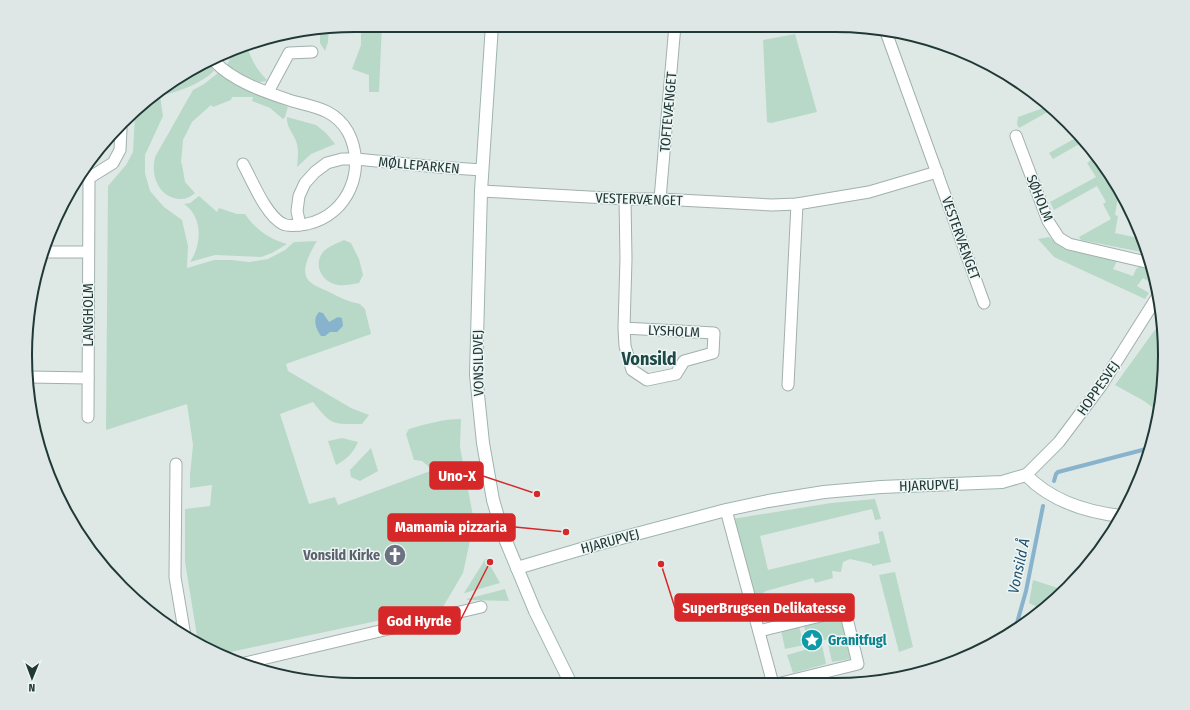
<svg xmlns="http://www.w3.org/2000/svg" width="1190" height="710" font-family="'Fira Sans Condensed',sans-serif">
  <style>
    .green { fill: #b8d9c8 }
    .water { fill: #88b3cc }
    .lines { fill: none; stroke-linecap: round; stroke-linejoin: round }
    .stream { stroke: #88b3cc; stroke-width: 4 }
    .street-casing { stroke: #a1b0ae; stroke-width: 13 }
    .secondary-casing { stroke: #9eb4b1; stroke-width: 14 }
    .street { stroke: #fff; stroke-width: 11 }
    .secondary { stroke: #fff; stroke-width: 12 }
    .labels { text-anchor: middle; stroke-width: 3; stroke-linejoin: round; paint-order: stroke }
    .street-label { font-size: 14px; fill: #203836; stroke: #eef6f4 }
    .worship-label { font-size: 14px; font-weight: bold; fill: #5b616d; stroke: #eef6f4; text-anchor: end }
    .culture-label { font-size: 14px; font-weight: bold; fill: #0d838f; stroke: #eef6f4; text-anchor: start }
    .water-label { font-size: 15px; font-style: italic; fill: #1e5170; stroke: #eef6f4 }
    .district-label { font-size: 18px; font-weight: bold; fill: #1e4847; stroke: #eef6f4 }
    .rim { fill: none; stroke: #203836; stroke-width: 2 }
    .leader { fill: none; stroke: #d62828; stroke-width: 1.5 }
    .callout-dot { fill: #d62828; stroke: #eef6f4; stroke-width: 1.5 }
    .callout { fill: #d62828; stroke: #d62828; stroke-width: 1.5 }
    .callout-label { font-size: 15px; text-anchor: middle; font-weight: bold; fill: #fff }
  </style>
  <rect width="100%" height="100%" fill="#dee9e6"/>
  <g class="green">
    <path d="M 361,25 L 382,25 L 379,92 L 369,92 L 369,75 L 352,69 L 361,45 Z"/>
    <path d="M 329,29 L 328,42 L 325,51 L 320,43 L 320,31 Z"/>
    <path d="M 795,34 L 817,112 L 771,123 L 767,122 L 763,40 Z"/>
    <path d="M 246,44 C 252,60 255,68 267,80 L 266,81 L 255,83 L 227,65 L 234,51 Z"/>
    <path d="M 209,64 L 214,71 C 199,85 180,91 160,96 L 163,116 L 145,155 L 145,173 L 150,191 L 164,207 L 182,220 L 188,246 L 187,268 L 214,260 L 231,260 L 249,262 L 268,259 L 285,250 L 294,242 L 317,241 C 311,251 299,271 309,281 C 314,286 323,289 329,292 C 339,297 349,302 360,304 L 365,309 L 371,334 L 286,364 L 288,371 L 351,408 L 369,415 L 362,424 C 332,424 332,426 313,402 L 280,414 L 309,504 L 335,497 L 338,505 L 433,470 L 422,461 L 414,460 L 406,434 L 409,429 C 426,424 443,419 461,419 L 460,447 L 473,516 L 467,519 L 468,525 L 467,526 L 471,536 L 463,573 L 443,607 L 221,654 L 198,642 L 185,562 L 185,509 L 210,506 L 212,485 L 190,488 L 190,475 L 193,445 L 187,404 L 106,430 L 108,186 L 126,165 L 133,152 L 135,114 L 154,93 Z"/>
    <path d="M 218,73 C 240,88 264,97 288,107 L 285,117 L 283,119 L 270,108 L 252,101 L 253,97 L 232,97 L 231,100 L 213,107 L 211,105 L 192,122 L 183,140 L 181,163 L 182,164 L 185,182 L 195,193 C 184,204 165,199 158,185 C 153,176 153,166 155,157 L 193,90 L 204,84 Z"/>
    <path d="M 1049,106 L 1053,109 L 1019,128 L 1017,124 L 1018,117 Z"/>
    <path d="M 287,117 L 316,125 L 326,133 L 335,144 L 311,154 L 297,167 C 298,158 299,149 296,141 C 293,133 286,126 287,117 Z"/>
    <path d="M 1078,133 L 1110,172 L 1124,198 L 1118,197 L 1115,215 L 1118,216 L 1115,233 L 1143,239 L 1147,253 L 1081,240 L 1079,237 L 1111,219 L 1103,204 L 1106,202 L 1097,186 L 1054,210 L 1050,202 L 1096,177 L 1087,163 L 1091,160 L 1081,143 L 1053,159 L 1049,153 L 1079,136 Z"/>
    <path d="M 199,196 L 217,212 L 219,208 L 237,214 L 245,214 C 255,229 269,239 287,244 L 272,253 L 261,257 L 215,255 L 190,262 C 202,244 203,217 184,204 L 190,203 Z"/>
    <path d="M 1049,237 L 1058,245 L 1070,251 L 1118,259 L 1113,269 L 1133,276 L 1136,269 L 1139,267 L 1152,270 L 1155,280 L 1153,284 L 1143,278 L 1137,286 L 1149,293 L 1145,299 L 1054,257 L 1038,239 Z"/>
    <path d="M 344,240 L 351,243 L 359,259 L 363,275 L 359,283 C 351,284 342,287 334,284 C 320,279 314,264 323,252 C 327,247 338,243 344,240 Z"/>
    <path d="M 1162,320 L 1165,355 L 1161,376 L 1163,379 L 1159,412 L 1144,401 L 1115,385 Z"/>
    <path d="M 342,438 L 358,442 C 353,453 347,459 336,465 L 328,441 Z"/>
    <path d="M 371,448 L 378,471 L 360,481 L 351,477 L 350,470 Z"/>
    <path d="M 875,499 L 881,519 L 875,520 L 872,509 L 760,536 L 768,570 L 880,543 L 878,532 L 883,531 L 891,562 L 872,566 L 872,564 L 850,559 L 843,562 L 841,572 L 832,571 L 833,578 L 815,583 L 813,578 L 766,591 L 754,599 L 732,519 L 831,503 Z"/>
    <path d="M 486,558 L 500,583 L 465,593 L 464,593 Z"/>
    <path d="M 895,572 L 913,647 L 899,652 L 879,575 Z"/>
    <path d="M 1033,580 L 1064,590 L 1053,603 L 1043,610 L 1029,603 Z"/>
    <path d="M 505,589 L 509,601 L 467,600 L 467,599 Z"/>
    <path d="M 840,617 L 845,635 L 808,644 L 804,626 Z"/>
    <path d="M 799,626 L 804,645 L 785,649 L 781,630 Z"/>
    <path d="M 846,640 L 850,659 L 832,662 L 828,644 Z"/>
    <path d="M 822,645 L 826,664 L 793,673 L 787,655 Z"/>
  </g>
  <path class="water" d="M 319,312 L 323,313 L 329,322 L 338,317 L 342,318 L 343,326 L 337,332 L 330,332 L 325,336 L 321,336 C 316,329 312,319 319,312 Z"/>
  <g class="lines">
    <g class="stream">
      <path d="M 1054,481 L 1056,474 L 1058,472 L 1150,448"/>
      <path d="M 1015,630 L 1026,591 L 1043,506"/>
    </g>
    <g class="street-casing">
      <g id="street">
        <path d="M 886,32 L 984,303"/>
        <path d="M 214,61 C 234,82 265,92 292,101 C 314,107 335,109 348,132 C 367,168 349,215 307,224 C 300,225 289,227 283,224 C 266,216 252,180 243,164"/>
        <path d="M 268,92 L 289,53 L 312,52"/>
        <path d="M 1016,136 L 1048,221 L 1059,238 L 1069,244 L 1150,263"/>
        <path d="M 481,191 L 625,199 L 660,199 L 772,205 L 797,204 L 869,192 L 937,172"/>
        <path d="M 660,199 L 675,25"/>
        <path d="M 300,225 L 297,211 L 299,196 L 305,183 L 315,172 L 327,163 L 342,159 L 356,159 L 438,167 L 482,170"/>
        <path d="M 42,252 L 88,252"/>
        <path d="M 624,328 L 714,333 L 713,353 L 684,361 L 676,374 L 647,380 L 632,370 L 625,346 L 624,328 L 626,259 L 625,199"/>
        <path d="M 29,377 L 88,378"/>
        <path d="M 788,385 L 797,204"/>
        <path d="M 88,417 L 89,178 L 113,163 L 120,150 L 121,129"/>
        <path d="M 176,464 L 175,577 L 185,636"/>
        <path d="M 1026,475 L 1059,442 L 1101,386 L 1159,294"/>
        <path d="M 726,510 L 773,684"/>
        <path d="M 759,631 L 845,610 L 858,664 L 777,684"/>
        <path d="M 241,664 L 481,607"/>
      </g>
    </g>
    <g class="secondary-casing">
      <g id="secondary">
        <path d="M 492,25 L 481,191 L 476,375 L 483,443 L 493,500 L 503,534 L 535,611 L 571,684"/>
        <path d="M 517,568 L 595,545 L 726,510 L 768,501 L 824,492 L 881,487 L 1002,482 L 1026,475 C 1051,501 1087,512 1121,516"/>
      </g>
    </g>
    <use href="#street" class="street"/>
    <use href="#secondary" class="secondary"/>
  </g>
  <defs>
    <g id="church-disc" transform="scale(1.15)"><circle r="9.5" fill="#6b7280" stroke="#eef6f4"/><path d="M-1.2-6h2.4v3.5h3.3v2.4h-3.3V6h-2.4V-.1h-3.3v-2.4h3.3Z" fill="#fff"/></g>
    <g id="sight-disc" transform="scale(1.15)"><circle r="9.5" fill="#0f9aa8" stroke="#eef6f4"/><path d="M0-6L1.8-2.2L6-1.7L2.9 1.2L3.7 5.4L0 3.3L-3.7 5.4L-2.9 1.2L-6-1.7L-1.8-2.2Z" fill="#fff"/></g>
  </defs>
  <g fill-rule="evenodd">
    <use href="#church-disc" x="395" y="555"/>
    <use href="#sight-disc" x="812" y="640"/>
  </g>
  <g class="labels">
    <g class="street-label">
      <text transform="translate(668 112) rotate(-85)" y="5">TOFTEVÆNGET</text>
      <text transform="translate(419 165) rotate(5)" y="5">MØLLEPARKEN</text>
      <text transform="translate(1040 198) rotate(68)" y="5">SØHOLM</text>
      <text transform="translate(639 199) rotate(2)" y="5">VESTERVÆNGET</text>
      <text transform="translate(961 238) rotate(70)" y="5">VESTERVÆNGET</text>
      <text transform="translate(88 315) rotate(-90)" y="5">LANGHOLM</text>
      <text transform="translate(674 331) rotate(3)" y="5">LYSHOLM</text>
      <text transform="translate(478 363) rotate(-91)" y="5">VONSILDVEJ</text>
      <text transform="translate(1098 388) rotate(-55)" y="5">HOPPESVEJ</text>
      <text transform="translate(929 485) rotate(-2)" y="5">HJARUPVEJ</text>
      <text transform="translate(610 541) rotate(-15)" y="5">HJARUPVEJ</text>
    </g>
    <g class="worship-label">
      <text x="380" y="560">Vonsild Kirke</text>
    </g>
    <g class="culture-label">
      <text x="828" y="645">Granitfugl</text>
    </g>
    <g class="water-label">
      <text transform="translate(1019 566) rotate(-78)" y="5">Vonsild Å</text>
    </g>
    <g class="district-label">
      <text x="649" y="365">Vonsild</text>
    </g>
  </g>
  <path d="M0 0H1190V710H0ZM355 32H835A323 323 0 0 1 1158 355V355A323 323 0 0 1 835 678H355A323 323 0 0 1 32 355V355A323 323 0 0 1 355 32Z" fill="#dee7e5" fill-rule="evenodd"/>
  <path class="rim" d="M355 32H835A323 323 0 0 1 1158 355V355A323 323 0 0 1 835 678H355A323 323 0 0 1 32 355V355A323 323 0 0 1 355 32Z"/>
  <path class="leader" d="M537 494L483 476M566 532L515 527M661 564L675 608M490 562L460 621"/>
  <g class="callout-dot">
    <circle cx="537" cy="494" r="4"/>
    <circle cx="566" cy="532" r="4"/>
    <circle cx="661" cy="564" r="4"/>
    <circle cx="490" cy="562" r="4"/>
  </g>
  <g class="callout">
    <rect x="430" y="462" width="53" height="27" rx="4"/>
    <rect x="388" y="514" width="127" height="27" rx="4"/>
    <rect x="675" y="594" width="179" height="27" rx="4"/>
    <rect x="379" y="607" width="81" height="27" rx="4"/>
  </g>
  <g class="callout-label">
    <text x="457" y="481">Uno-X</text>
    <text x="451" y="532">Mamamia pizzaria</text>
    <text x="764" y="613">SuperBrugsen Delikatesse</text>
    <text x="419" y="626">God Hyrde</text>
  </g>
  <g transform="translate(32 678) rotate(181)" stroke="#eef6f4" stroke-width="3" paint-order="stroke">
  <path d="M0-3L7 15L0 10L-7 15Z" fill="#203836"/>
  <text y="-6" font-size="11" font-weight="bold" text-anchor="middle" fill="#203836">N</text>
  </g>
</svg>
